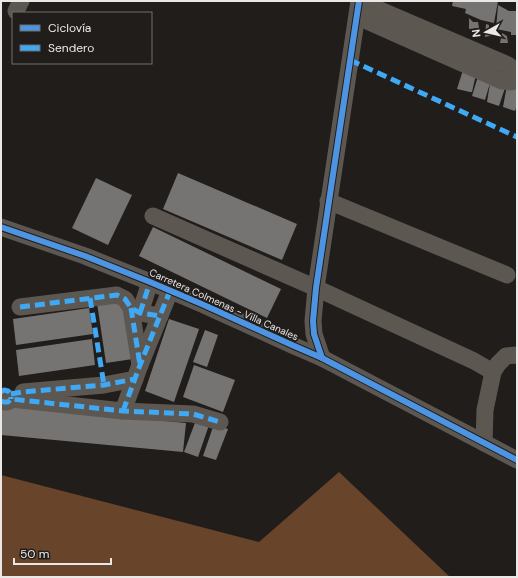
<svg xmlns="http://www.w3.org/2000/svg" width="518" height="578" font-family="'DM Sans',sans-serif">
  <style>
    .forest { fill: #68442b }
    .building { fill: #767472 }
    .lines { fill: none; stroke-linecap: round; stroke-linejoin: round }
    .minor { stroke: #5d5752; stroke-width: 17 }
    .quiet { stroke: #3fa9f5; stroke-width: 5; stroke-dasharray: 10 5; stroke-linecap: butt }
    .cycleway-casing { stroke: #211d1a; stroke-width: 8 }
    .cycleway { stroke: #4d94e3; stroke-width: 6 }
    .labels { text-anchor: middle; stroke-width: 4; stroke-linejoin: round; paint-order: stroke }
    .street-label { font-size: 10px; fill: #eae8e6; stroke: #211d1a }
  </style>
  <rect width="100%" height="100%" fill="#201d1b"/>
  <path class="forest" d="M 339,472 L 450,577 L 1,577 L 1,475 L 259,542 Z"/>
  <g class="building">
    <path d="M 453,1 L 498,1 L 494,23 L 481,20 L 465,13 L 466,9 L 452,6 Z"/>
    <path d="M 498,5 L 509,11 L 517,11 L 517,35 L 511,35 L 511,32 L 496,29 Z"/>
    <path d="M 469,18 L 473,22 L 478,22 L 479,28 L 469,29 Z"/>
    <path d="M 486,24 L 489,25 L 489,29 L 493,29 L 494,35 L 485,37 Z"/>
    <path d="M 502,33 L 507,36 L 508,43 L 500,43 Z"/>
    <path d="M 463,70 L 477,70 L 472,92 L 470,92 L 457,89 Z"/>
    <path d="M 479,73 L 506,85 L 499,106 L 487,102 L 490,83 L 485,100 L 472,96 Z"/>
    <path d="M 507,85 L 517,89 L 517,108 L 516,108 L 515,111 L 503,107 Z"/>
    <path d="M 178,173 L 297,224 L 282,260 L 163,209 Z"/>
    <path d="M 96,178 L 132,195 L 108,245 L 72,228 Z"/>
    <path d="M 153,227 L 281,289 L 267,318 L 139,256 Z"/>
    <path d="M 124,299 L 133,359 L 106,363 L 97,303 Z"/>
    <path d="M 89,308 L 93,334 L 16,345 L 13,319 Z"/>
    <path d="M 169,319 L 199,329 L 174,402 L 145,391 Z"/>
    <path d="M 205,330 L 218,335 L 207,367 L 193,362 Z"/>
    <path d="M 92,339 L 95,365 L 19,376 L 16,350 Z"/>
    <path d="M 194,365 L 235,380 L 223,412 L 183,397 Z"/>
    <path d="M 1,405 L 186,423 L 183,452 L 1,435 Z"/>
    <path d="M 196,420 L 209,425 L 198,457 L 184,452 Z"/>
    <path d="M 214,424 L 228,429 L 216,460 L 203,456 Z"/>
  </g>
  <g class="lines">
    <g class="minor">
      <path d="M 16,11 L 21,1"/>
      <path d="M 358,17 L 502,81 L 511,82 L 514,79 L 513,69 L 508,65 L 359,1"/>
      <path d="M 328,201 L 507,275"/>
      <path d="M 153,216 L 316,288 L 474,361 L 493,372"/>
      <path d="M 1,227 L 85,256 L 150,282 L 204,305 L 292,345 L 322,358 L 517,460"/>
      <path d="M 20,307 L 117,295 L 125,299 L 131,308 L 140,313 L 160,316"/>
      <path d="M 131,308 L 140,365"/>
      <path d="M 140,313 L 150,282"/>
      <path d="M 322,358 L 314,334 L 313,321 L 316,288 L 359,1"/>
      <path d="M 23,392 L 104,385 L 135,379"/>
      <path d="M 1,401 L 4,402 L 8,402 L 11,399 L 123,411 L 193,414 L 220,422"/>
      <path d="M 123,411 L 140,365 L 170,291"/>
      <path d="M 484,443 L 485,410 L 493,372 L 498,364 L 506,356 L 517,355"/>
    </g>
    <g class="quiet">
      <path d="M 350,60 L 517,137"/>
      <path d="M 90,298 L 104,385"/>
      <path d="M 20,307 L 117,295 L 125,299 L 131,308 L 140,313 L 160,316"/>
      <path d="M 131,308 L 140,365"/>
      <path d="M 140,313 L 150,282"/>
      <path d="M 1,392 L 4,390 L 8,391 L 11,394 L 11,399"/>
      <path d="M 11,394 L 22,392 L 104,385 L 135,379"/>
      <path d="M 1,401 L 4,402 L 8,402 L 11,399 L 123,411 L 193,414 L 220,422"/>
      <path d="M 123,411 L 140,365 L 170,291"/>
    </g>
    <g class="cycleway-casing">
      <g id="cycleway">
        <path d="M 1,227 L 85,256 L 150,282 L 204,305 L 292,345 L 322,358 L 517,460"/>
        <path d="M 322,358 L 314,334 L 313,321 L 316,288 L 359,1"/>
      </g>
    </g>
    <use href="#cycleway" class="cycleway"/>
  </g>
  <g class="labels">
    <g class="street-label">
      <text transform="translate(224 304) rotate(24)" y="4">Carretera Colmenas - Villa Canales</text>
    </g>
  </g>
  <rect width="518" height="578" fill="none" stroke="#eae8e6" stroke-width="4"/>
  <rect x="12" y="12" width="140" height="52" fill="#211d1a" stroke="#716e6c"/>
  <rect x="20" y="25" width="20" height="6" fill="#4d94e3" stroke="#716e6c"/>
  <text x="48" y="32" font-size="12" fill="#eae8e6">Ciclovía</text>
  <rect x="20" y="45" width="20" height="6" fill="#3fa9f5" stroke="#716e6c"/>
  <text x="48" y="52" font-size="12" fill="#eae8e6">Sendero</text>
  <g transform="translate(486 32) rotate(262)" stroke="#211d1a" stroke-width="3" paint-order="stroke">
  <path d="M0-3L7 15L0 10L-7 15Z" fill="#eae8e6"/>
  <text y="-6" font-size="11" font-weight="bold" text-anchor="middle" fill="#eae8e6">N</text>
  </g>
  <path d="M14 558v6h97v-6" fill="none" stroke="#eae8e6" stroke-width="2"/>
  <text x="20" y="558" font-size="12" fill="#eae8e6" stroke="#211d1a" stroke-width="3" paint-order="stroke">50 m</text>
</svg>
